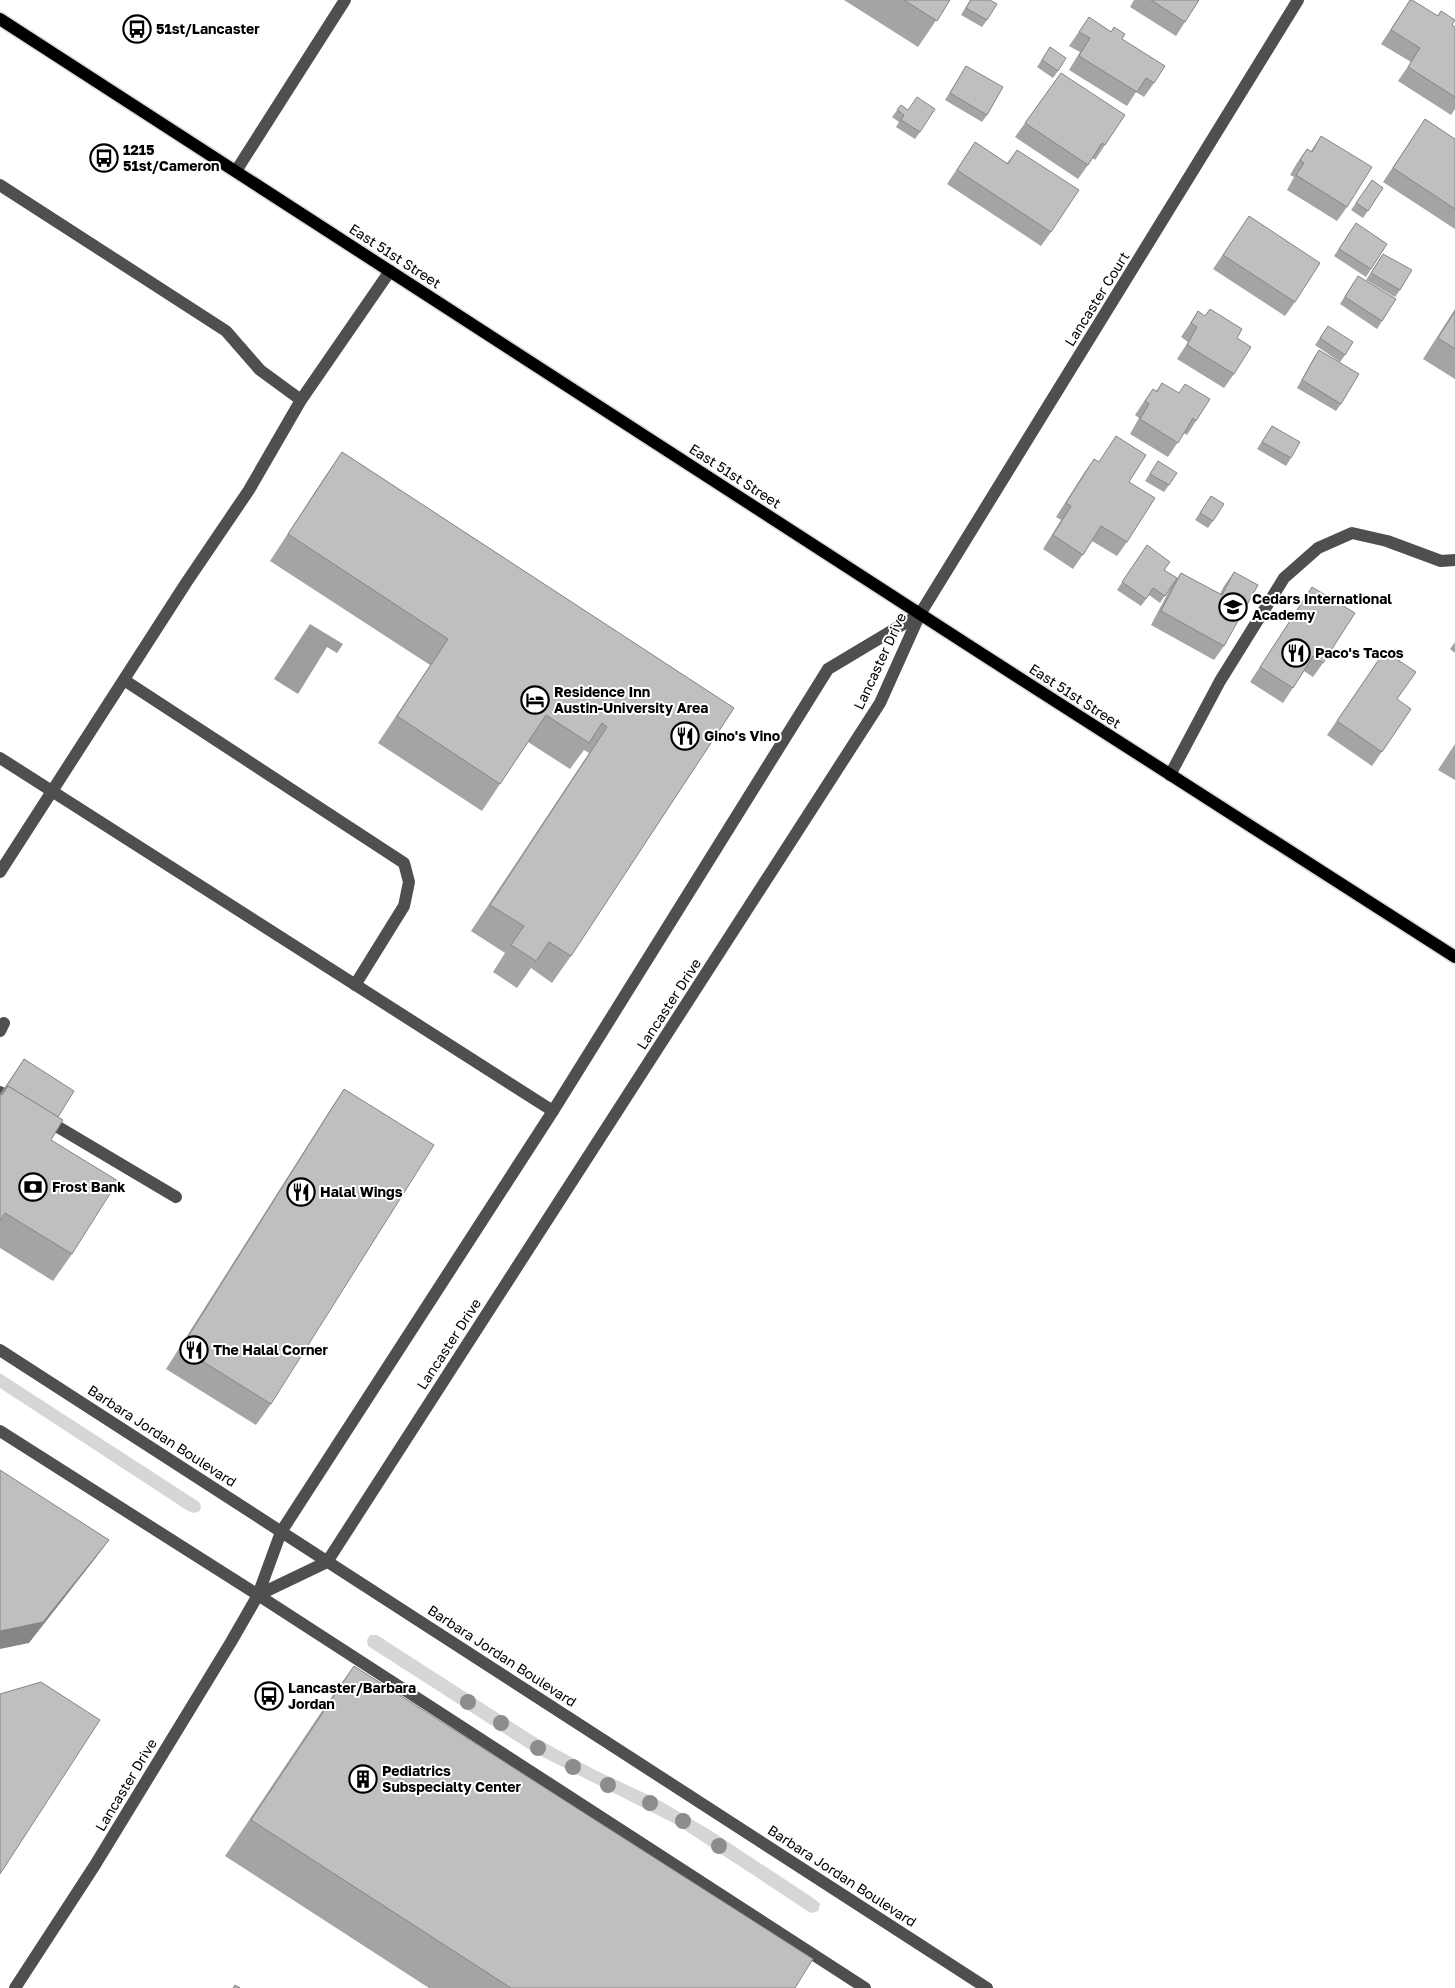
<svg xmlns="http://www.w3.org/2000/svg" width="1455" height="1988" font-family="'Golos Text',sans-serif">
  <style>
    .green { fill: #d6d6d6 }
    .water { fill: #9d9d9d }
    .lines { fill: none; stroke-linecap: round; stroke-linejoin: round }
    .major-casing { stroke: #dbdbdb; stroke-width: 15 }
    .minor { stroke: #4f4f4f; stroke-width: 12 }
    .major { stroke: #000; stroke-width: 12 }
    .tree { fill: #8c8c8c }
    .wall { fill: #a4a4a4 }
    .shaded-wall { fill: #868686 }
    .building { fill: #bfbfbf; stroke: #868686 }
    .labels { text-anchor: middle; stroke-width: 4; stroke-linejoin: round; paint-order: stroke }
    .poi-label { font-size: 14px; font-weight: bold; fill: #000; stroke: #fff; text-anchor: start }
    .street-label { font-size: 14px; fill: #000; stroke: #fff }
  </style>
  <rect width="100%" height="100%" fill="#fff"/>
  <g class="green">
    <path d="M 0,1373 L 199,1502 L 201,1506 L 200,1511 L 194,1513 L 188,1511 L 0,1388 Z"/>
    <path d="M 370,1635 L 377,1635 L 540,1740 L 595,1770 L 659,1800 L 710,1830 L 816,1900 L 820,1904 L 818,1911 L 813,1913 L 809,1912 L 677,1825 L 533,1752 L 368,1646 L 367,1640 Z"/>
  </g>
  <path class="water" d="M 310,624 L 343,644 L 337,653 L 327,647 L 298,694 L 274,679 Z"/>
  <g class="lines">
    <g class="major-casing">
      <path id="major" d="M 0,19 L 968,645 L 1455,957"/>
    </g>
    <g class="minor">
      <path d="M 236,171 L 345,0"/>
      <path d="M 0,185 L 226,331 L 260,370 L 301,400"/>
      <path d="M 124,680 L 404,863 L 409,882 L 404,906 L 355,985"/>
      <path d="M 0,758 L 553,1111"/>
      <path d="M 1170,775 L 1220,681 L 1284,578 L 1318,548 L 1352,533 L 1387,541 L 1441,561 L 1455,560"/>
      <path d="M 0,872 L 186,583 L 249,490 L 301,400 L 390,271"/>
      <path d="M 0,1031 L 4,1023"/>
      <path d="M 0,1092 L 2,1093"/>
      <path d="M 53,1124 L 176,1197"/>
      <path d="M 0,1350 L 987,1988"/>
      <path d="M 0,1431 L 258,1595 L 865,1988"/>
      <path d="M 258,1595 L 327,1562 L 880,703 L 920,614 L 1298,0"/>
      <path d="M 15,1988 L 95,1865 L 231,1642 L 258,1595 L 281,1532 L 553,1111 L 828,669 L 920,614"/>
    </g>
    <use href="#major" class="major"/>
  </g>
  <g class="tree">
    <circle cx="468" cy="1702" r="8"/>
    <circle cx="501" cy="1723" r="8"/>
    <circle cx="538" cy="1748" r="8"/>
    <circle cx="573" cy="1767" r="8"/>
    <circle cx="608" cy="1785" r="8"/>
    <circle cx="650" cy="1803" r="8"/>
    <circle cx="683" cy="1821" r="8"/>
    <circle cx="719" cy="1846" r="8"/>
  </g>
  <g class="wall">
    <path d="M 844,0 L 950,0 L 918,47 Z"/>
    <path d="M 970,0 L 990,0 L 987,20 L 982,27 L 961,15 Z"/>
    <path d="M 1134,0 L 1199,0 L 1176,36 L 1130,7 Z"/>
    <path d="M 1410,0 L 1437,16 L 1441,11 L 1452,25 L 1455,27 L 1455,109 L 1451,115 L 1398,81 L 1411,62 L 1381,44 Z"/>
    <path d="M 1089,17 L 1122,39 L 1154,83 L 1144,97 L 1136,92 L 1127,106 L 1069,70 L 1080,52 L 1069,46 Z"/>
    <path d="M 1050,47 L 1058,71 L 1053,78 L 1037,67 Z"/>
    <path d="M 966,66 L 987,115 L 982,122 L 945,100 Z"/>
    <path d="M 1061,73 L 1105,145 L 1095,160 L 1093,158 L 1078,179 L 1015,137 Z"/>
    <path d="M 901,105 L 920,132 L 915,139 L 896,127 L 899,122 L 892,117 Z"/>
    <path d="M 1425,119 L 1455,139 L 1455,229 L 1383,182 Z"/>
    <path d="M 1321,136 L 1347,207 L 1337,221 L 1287,190 L 1294,177 L 1290,175 L 1297,163 L 1307,149 L 1311,151 Z"/>
    <path d="M 975,142 L 1007,163 L 1017,150 L 1051,232 L 1041,246 L 947,184 Z"/>
    <path d="M 1372,180 L 1383,188 L 1363,218 L 1351,210 Z"/>
    <path d="M 1249,216 L 1295,302 L 1285,316 L 1213,269 Z"/>
    <path d="M 1356,223 L 1371,269 L 1366,277 L 1334,256 Z"/>
    <path d="M 1383,254 L 1400,290 L 1395,297 L 1366,280 Z"/>
    <path d="M 1353,283 L 1396,299 L 1377,329 L 1340,304 Z"/>
    <path d="M 1455,309 L 1455,379 L 1423,359 Z"/>
    <path d="M 1198,311 L 1234,374 L 1224,388 L 1177,359 L 1188,342 L 1181,337 Z"/>
    <path d="M 1328,326 L 1345,355 L 1340,362 L 1315,345 Z"/>
    <path d="M 1319,350 L 1341,404 L 1336,411 L 1297,388 L 1314,357 Z"/>
    <path d="M 1162,383 L 1196,421 L 1187,435 L 1184,433 L 1168,457 L 1130,434 L 1139,418 L 1135,415 L 1143,403 L 1153,389 L 1156,391 Z"/>
    <path d="M 1272,426 L 1291,458 L 1286,466 L 1257,449 Z"/>
    <path d="M 1116,436 L 1129,482 L 1127,542 L 1117,556 L 1092,541 L 1073,569 L 1043,549 L 1061,520 L 1056,517 L 1084,473 L 1094,459 L 1099,462 Z"/>
    <path d="M 342,452 L 734,708 L 571,956 L 552,983 L 531,968 L 517,988 L 493,972 L 505,953 L 471,931 L 589,753 L 584,750 L 570,769 L 528,742 L 482,811 L 378,743 L 430,665 L 270,561 L 324,478 Z"/>
    <path d="M 1158,461 L 1169,485 L 1164,492 L 1145,481 Z"/>
    <path d="M 1211,496 L 1213,521 L 1208,528 L 1195,520 Z"/>
    <path d="M 1147,545 L 1164,570 L 1177,578 L 1160,603 L 1149,595 L 1141,606 L 1117,590 Z"/>
    <path d="M 1234,572 L 1224,646 L 1214,660 L 1151,625 L 1171,587 L 1181,573 L 1220,594 L 1224,586 Z"/>
    <path d="M 1312,587 L 1323,663 L 1313,677 L 1304,671 L 1283,703 L 1250,682 Z"/>
    <path d="M 1455,642 L 1455,653 L 1450,649 Z"/>
    <path d="M 1382,655 L 1397,699 L 1411,709 L 1372,766 L 1327,735 Z"/>
    <path d="M 1455,744 L 1455,780 L 1438,770 Z"/>
    <path d="M 24,1059 L 58,1117 L 51,1140 L 72,1254 L 53,1281 L 0,1248 L 0,1094 Z"/>
    <path d="M 344,1089 L 271,1404 L 256,1425 L 166,1369 L 330,1110 Z"/>
    <path d="M 354,1666 L 795,1988 L 429,1988 L 225,1856 L 328,1702 Z"/>
  </g>
  <path class="shaded-wall" d="M 109,1540 L 94,1560 L 29,1643 L 0,1649 L 0,1631 Z"/>
  <g class="building">
    <path d="M 904,0 L 950,0 L 937,21 Z"/>
    <path d="M 971,0 L 990,0 L 997,4 L 987,20 L 966,8 Z"/>
    <path d="M 1151,0 L 1199,0 L 1185,22 Z"/>
    <path d="M 1410,0 L 1412,0 L 1438,16 L 1441,11 L 1455,20 L 1452,25 L 1455,27 L 1455,97 L 1408,67 L 1420,48 L 1391,30 Z"/>
    <path d="M 1089,17 L 1111,32 L 1114,27 L 1125,34 L 1122,39 L 1165,66 L 1154,83 L 1146,78 L 1137,92 L 1079,56 L 1090,38 L 1079,32 Z"/>
    <path d="M 1050,47 L 1066,58 L 1058,71 L 1042,60 Z"/>
    <path d="M 966,66 L 1003,87 L 987,115 L 950,93 Z"/>
    <path d="M 1061,73 L 1125,115 L 1105,145 L 1102,143 L 1088,165 L 1025,123 Z"/>
    <path d="M 917,97 L 935,109 L 920,132 L 901,120 L 904,115 L 897,110 L 901,105 L 908,110 Z"/>
    <path d="M 1425,119 L 1455,139 L 1455,209 L 1393,168 Z"/>
    <path d="M 1321,136 L 1372,167 L 1347,207 L 1296,175 L 1304,163 L 1300,160 L 1307,149 L 1312,152 Z"/>
    <path d="M 975,142 L 1008,164 L 1017,150 L 1079,190 L 1051,232 L 957,170 Z"/>
    <path d="M 1372,180 L 1383,188 L 1368,211 L 1356,203 Z"/>
    <path d="M 1249,216 L 1320,263 L 1295,302 L 1223,255 Z"/>
    <path d="M 1356,223 L 1387,244 L 1371,269 L 1339,249 Z"/>
    <path d="M 1383,254 L 1412,270 L 1400,290 L 1371,273 Z"/>
    <path d="M 1358,276 L 1396,299 L 1382,321 L 1345,297 Z"/>
    <path d="M 1210,309 L 1242,329 L 1237,338 L 1251,347 L 1234,374 L 1187,345 L 1197,327 L 1191,323 L 1198,311 L 1205,316 Z"/>
    <path d="M 1455,311 L 1455,349 L 1438,338 Z"/>
    <path d="M 1328,326 L 1353,342 L 1345,355 L 1320,338 Z"/>
    <path d="M 1319,350 L 1359,374 L 1341,404 L 1302,380 Z"/>
    <path d="M 1162,383 L 1179,393 L 1185,384 L 1210,399 L 1196,421 L 1193,418 L 1178,443 L 1140,419 L 1149,404 L 1145,401 L 1153,389 L 1157,392 Z"/>
    <path d="M 1272,426 L 1300,442 L 1291,458 L 1262,442 Z"/>
    <path d="M 1116,436 L 1146,455 L 1129,482 L 1155,498 L 1127,542 L 1101,526 L 1083,555 L 1053,535 L 1071,506 L 1066,503 L 1094,459 L 1099,462 Z"/>
    <path d="M 342,452 L 734,708 L 571,956 L 549,942 L 536,961 L 511,945 L 524,926 L 490,905 L 607,727 L 602,723 L 589,743 L 546,715 L 500,784 L 397,716 L 448,639 L 288,534 Z"/>
    <path d="M 1158,461 L 1177,473 L 1169,485 L 1150,474 Z"/>
    <path d="M 1211,496 L 1224,504 L 1213,521 L 1200,513 Z"/>
    <path d="M 1147,545 L 1170,562 L 1164,570 L 1177,578 L 1165,596 L 1153,588 L 1146,599 L 1122,582 Z"/>
    <path d="M 1234,572 L 1258,585 L 1224,646 L 1161,611 L 1181,573 L 1222,595 Z"/>
    <path d="M 1312,587 L 1355,613 L 1323,663 L 1313,656 L 1293,688 L 1260,667 Z"/>
    <path d="M 1382,655 L 1389,660 L 1392,656 L 1416,672 L 1397,699 L 1411,709 L 1382,752 L 1337,721 Z"/>
    <path d="M 24,1059 L 74,1091 L 58,1117 L 8,1086 L 1,1095 Z"/>
    <path d="M 8,1086 L 63,1120 L 51,1140 L 118,1181 L 72,1254 L 5,1213 L 0,1221 L 0,1094 L 2,1095 Z"/>
    <path d="M 344,1089 L 434,1145 L 271,1404 L 181,1348 Z"/>
    <path d="M 0,1470 L 109,1540 L 43,1622 L 0,1631 Z"/>
    <path d="M 354,1666 L 813,1959 L 795,1988 L 511,1988 L 251,1820 Z"/>
    <path d="M 41,1682 L 100,1720 L 0,1874 L 0,1694 Z"/>
    <path d="M 235,1985 L 240,1988 L 233,1988 Z"/>
  </g>
  <defs>
    <g id="bus-ring" transform="scale(1.4375)"><circle r="9.5" fill="#fff" stroke="#000" stroke-width="1.5"/><path d="M-5-6H5V4H4V6H2V4H-2V6H-4V4H-5ZM-3.5-4V0h7V-4ZM-3.5 1.2v1.5H-2V1.2ZM2 1.2v1.5H3.5V1.2Z" fill="#000"/></g>
    <g id="school-ring" transform="scale(1.4375)"><circle r="9.5" fill="#fff" stroke="#000" stroke-width="1.5"/><path d="M0-5L7-2L0 1L-7-2ZM-4 1L0 2.5L4 1V4Q0 6-4 4Z" fill="#000"/></g>
    <g id="restaurant-ring" transform="scale(1.4375)"><circle r="9.5" fill="#fff" stroke="#000" stroke-width="1.5"/><path d="M-5-6h1v4h1v-4h1v4h1v-4h1v5L-1.5 .5V6h-2V.5L-5-1ZM5-6V6H3V1.5H1.5Q1.5-4 5-6Z" fill="#000"/></g>
    <g id="hotel-ring" transform="scale(1.4375)"><circle r="9.5" fill="#fff" stroke="#000" stroke-width="1.5"/><path d="M-6-4.5h1.5V1H6V5H4.5V3h-9V5H-6ZM-4 0a1.8 1.8 0 1 1 3.6 0ZM.5 0V-2.5h3Q6-2.5 6 0Z" fill="#000"/></g>
    <g id="bank-ring" transform="scale(1.4375)"><circle r="9.5" fill="#fff" stroke="#000" stroke-width="1.5"/><path d="M-6-4H6V4H-6ZM0-2.3a2.3 2.3 0 1 0 0 4.6a2.3 2.3 0 1 0 0-4.6Z" fill="#000"/></g>
    <g id="building-ring" transform="scale(1.4375)"><circle r="9.5" fill="#fff" stroke="#000" stroke-width="1.5"/><path d="M-4-6H4V6H1V3H-1V6H-4ZM-2.5-4.3h1.7v1.8h-1.7ZM.8-4.3h1.7v1.8H.8ZM-2.5-1h1.7V.8h-1.7ZM.8-1h1.7V.8H.8Z" fill="#000"/></g>
  </defs>
  <g fill-rule="evenodd">
    <use href="#bus-ring" x="137" y="29"/>
    <use href="#bus-ring" x="104" y="158"/>
    <use href="#school-ring" x="1233" y="607"/>
    <use href="#restaurant-ring" x="1296" y="653"/>
    <use href="#hotel-ring" x="535" y="700"/>
    <use href="#restaurant-ring" x="685" y="736"/>
    <use href="#bank-ring" x="33" y="1187"/>
    <use href="#restaurant-ring" x="301" y="1192"/>
    <use href="#restaurant-ring" x="194" y="1350"/>
    <use href="#bus-ring" x="269" y="1696"/>
    <use href="#building-ring" x="363" y="1779"/>
  </g>
  <g class="labels">
    <g class="poi-label">
      <text x="156" y="34">51st/Lancaster</text>
      <text x="123" y="155">1215<tspan x="123" dy="16">51st/Cameron</tspan></text>
      <text x="1252" y="604">Cedars International<tspan x="1252" dy="16">Academy</tspan></text>
      <text x="1315" y="658">Paco's Tacos</text>
      <text x="554" y="697">Residence Inn<tspan x="554" dy="16">Austin-University Area</tspan></text>
      <text x="704" y="741">Gino's Vino</text>
      <text x="52" y="1192">Frost Bank</text>
      <text x="320" y="1197">Halal Wings</text>
      <text x="213" y="1355">The Halal Corner</text>
      <text x="288" y="1693">Lancaster/Barbara<tspan x="288" dy="16">Jordan</tspan></text>
      <text x="382" y="1776">Pediatrics<tspan x="382" dy="16">Subspecialty Center</tspan></text>
    </g>
    <g class="street-label">
      <text transform="translate(395 256) rotate(33)" y="5">East 51st Street</text>
      <text transform="translate(1097 299) rotate(-58)" y="5">Lancaster Court</text>
      <text transform="translate(735 476) rotate(33)" y="5">East 51st Street</text>
      <text transform="translate(880 661) rotate(-65)" y="5">Lancaster Drive</text>
      <text transform="translate(1075 696) rotate(33)" y="5">East 51st Street</text>
      <text transform="translate(669 1004) rotate(-57)" y="5">Lancaster Drive</text>
      <text transform="translate(449 1344) rotate(-57)" y="5">Lancaster Drive</text>
      <text transform="translate(162 1436) rotate(33)" y="5">Barbara Jordan Boulevard</text>
      <text transform="translate(502 1656) rotate(33)" y="5">Barbara Jordan Boulevard</text>
      <text transform="translate(126 1785) rotate(-59)" y="5">Lancaster Drive</text>
      <text transform="translate(842 1876) rotate(33)" y="5">Barbara Jordan Boulevard</text>
    </g>
  </g>
</svg>
